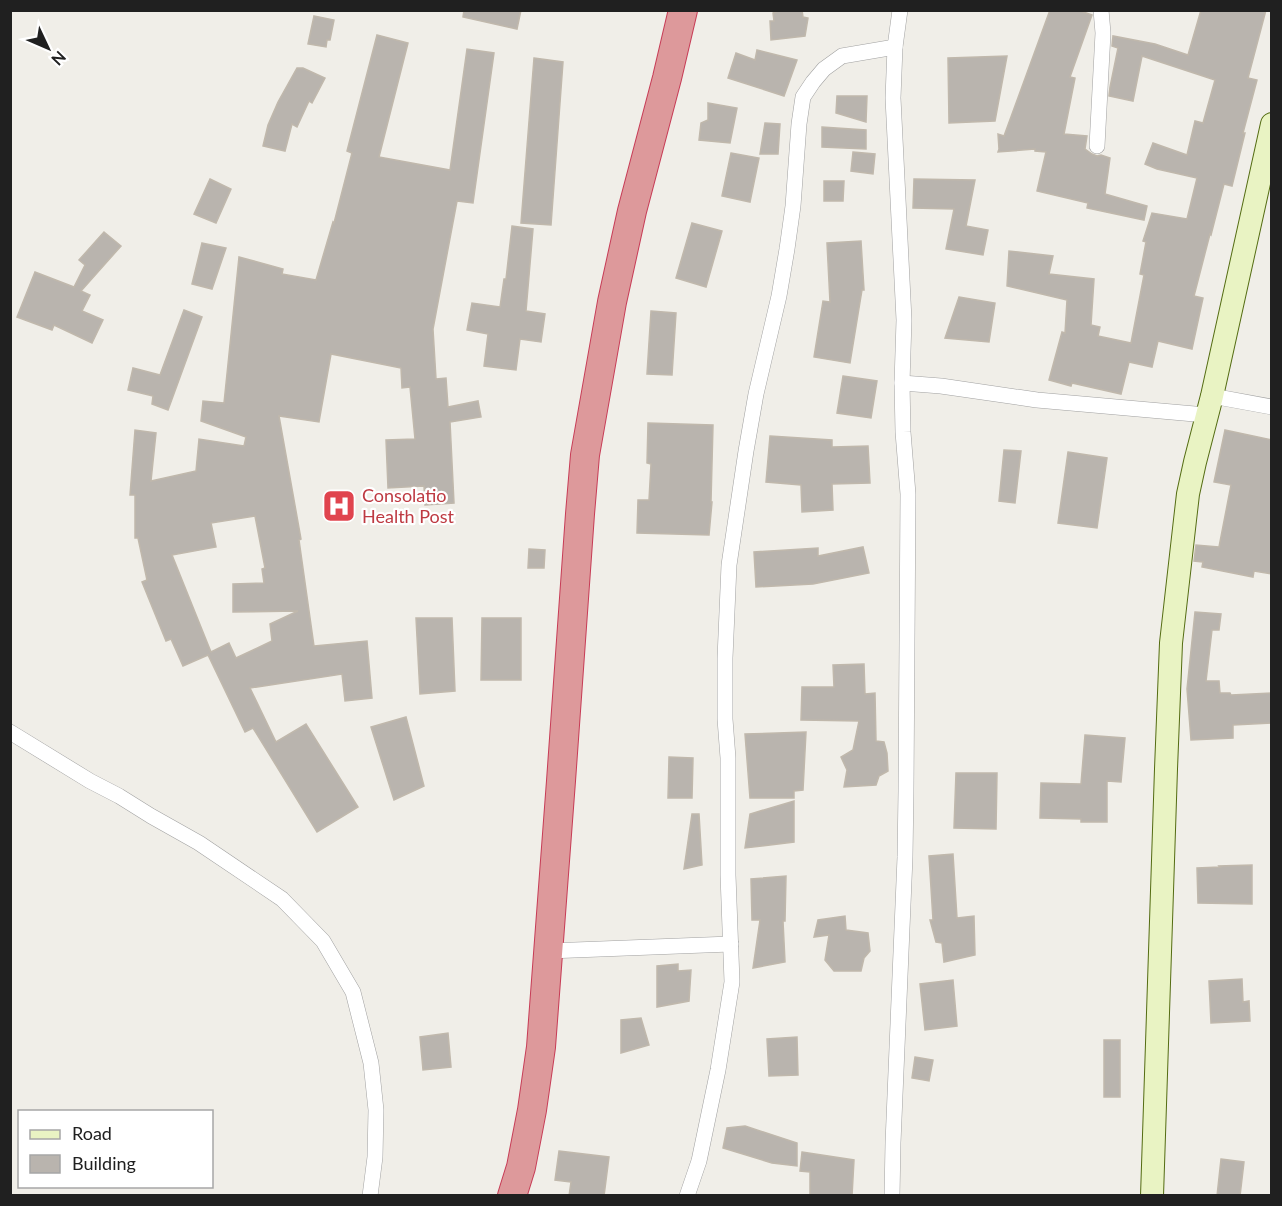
<svg xmlns="http://www.w3.org/2000/svg" width="1282" height="1206" font-family="Lato,sans-serif">
  <style>
    .building { fill: #b9b4ae; stroke: #c0b8ac; stroke-width: 1.5; fill-rule: evenodd }
    .lines { fill: none; stroke-linecap: round; stroke-linejoin: round }
    .street-casing { stroke: #a1a1a1; stroke-width: 16 }
    .secondary-casing { stroke: #546c12; stroke-width: 24 }
    .highway-casing { stroke: #c73c56; stroke-width: 30 }
    .street { stroke: #fff; stroke-width: 15 }
    .secondary { stroke: #e9f3c3; stroke-width: 22 }
    .highway { stroke: #dd999b; stroke-width: 28 }
    .labels { text-anchor: middle; stroke-width: 4.5; stroke-linejoin: round; paint-order: stroke }
    .health-label { font-size: 18px; fill: #be3a42; stroke: #fff; text-anchor: start }
  </style>
  <rect width="100%" height="100%" fill="#f0eee8"/>
  <g class="building">
    <path d="M 464,10 L 521,10 L 517,29 L 463,17 Z"/>
    <path d="M 780,10 L 802,10 L 803,17 L 808,18 L 805,36 L 771,40 L 770,21 L 774,21 L 773,13 Z"/>
    <path d="M 1050,10 L 1078,10 L 1092,15 L 1070,77 L 1075,78 L 1064,134 L 1087,136 L 1085,149 L 1092,154 L 1097,156 L 1101,155 L 1110,158 L 1105,194 L 1147,206 L 1144,220 L 1087,208 L 1088,203 L 1037,191 L 1046,152 L 1035,151 L 1035,149 L 998,152 L 999,149 L 998,134 L 1004,136 Z"/>
    <path d="M 1201,10 L 1266,10 L 1248,78 L 1257,80 L 1243,133 L 1245,133 L 1232,186 L 1224,184 L 1211,235 L 1210,234 L 1194,296 L 1203,298 L 1192,349 L 1158,341 L 1152,367 L 1129,362 L 1121,394 L 1072,383 L 1071,386 L 1049,380 L 1062,332 L 1065,333 L 1067,300 L 1007,286 L 1009,251 L 1053,256 L 1049,274 L 1094,279 L 1091,325 L 1100,327 L 1098,336 L 1131,343 L 1144,275 L 1140,274 L 1146,242 L 1143,241 L 1152,213 L 1187,219 L 1197,178 L 1157,169 L 1145,164 L 1153,143 L 1187,155 L 1195,121 L 1203,123 L 1215,80 L 1142,56 L 1133,101 L 1109,96 L 1110,87 L 1118,48 L 1112,46 L 1113,36 L 1155,44 L 1188,55 Z"/>
    <path d="M 314,16 L 334,20 L 330,40 L 327,40 L 326,47 L 308,44 Z"/>
    <path d="M 377,35 L 408,43 L 379,157 L 450,170 L 467,49 L 494,53 L 473,203 L 457,201 L 433,329 L 436,379 L 446,378 L 448,407 L 478,401 L 481,417 L 450,422 L 454,503 L 425,505 L 424,486 L 388,488 L 386,440 L 415,439 L 410,387 L 402,388 L 401,368 L 331,354 L 319,422 L 279,416 L 301,539 L 299,540 L 314,646 L 367,641 L 372,698 L 345,701 L 342,674 L 250,688 L 276,742 L 306,724 L 358,807 L 317,832 L 253,728 L 245,732 L 208,655 L 183,666 L 171,639 L 166,641 L 142,582 L 147,580 L 138,538 L 135,538 L 135,495 L 130,495 L 135,430 L 156,433 L 151,481 L 196,471 L 199,439 L 244,446 L 246,437 L 201,421 L 203,401 L 224,403 L 239,257 L 283,269 L 282,274 L 316,280 L 333,222 L 334,223 L 352,153 L 347,151 ZM 255,516 L 265,568 L 262,569 L 264,583 L 233,584 L 233,612 L 298,611 L 270,624 L 272,641 L 236,658 L 229,643 L 211,652 L 172,555 L 216,547 L 211,523 Z"/>
    <path d="M 757,50 L 797,60 L 784,96 L 728,78 L 736,53 L 755,60 Z"/>
    <path d="M 1007,56 L 995,121 L 949,123 L 948,58 Z"/>
    <path d="M 534,58 L 563,62 L 551,225 L 521,223 Z"/>
    <path d="M 297,68 L 303,68 L 325,78 L 312,103 L 309,101 L 297,127 L 292,124 L 285,151 L 263,146 L 268,125 L 278,102 Z"/>
    <path d="M 837,96 L 867,96 L 866,122 L 836,113 Z"/>
    <path d="M 708,103 L 737,108 L 730,143 L 699,140 L 701,123 L 708,120 Z"/>
    <path d="M 765,123 L 780,124 L 778,154 L 760,154 Z"/>
    <path d="M 822,127 L 866,130 L 866,149 L 822,147 Z"/>
    <path d="M 853,152 L 875,154 L 873,174 L 851,171 Z"/>
    <path d="M 731,153 L 759,158 L 750,202 L 722,196 Z"/>
    <path d="M 210,179 L 231,189 L 216,223 L 194,214 Z"/>
    <path d="M 914,179 L 975,180 L 966,226 L 988,230 L 983,255 L 946,249 L 954,209 L 913,208 Z"/>
    <path d="M 824,181 L 844,181 L 843,201 L 824,201 Z"/>
    <path d="M 692,223 L 722,231 L 706,287 L 676,278 Z"/>
    <path d="M 512,226 L 533,229 L 526,311 L 545,314 L 541,342 L 520,339 L 516,370 L 484,366 L 488,334 L 467,330 L 472,303 L 500,307 L 504,279 L 506,279 Z"/>
    <path d="M 104,232 L 121,246 L 81,291 L 90,295 L 82,311 L 103,320 L 92,343 L 54,325 L 52,330 L 17,317 L 35,272 L 74,287 L 85,265 L 79,260 Z"/>
    <path d="M 861,241 L 864,290 L 862,290 L 850,363 L 814,357 L 823,301 L 830,302 L 827,243 Z"/>
    <path d="M 202,243 L 226,248 L 212,289 L 192,284 Z"/>
    <path d="M 959,297 L 995,303 L 989,342 L 945,338 Z"/>
    <path d="M 184,310 L 202,317 L 168,410 L 152,404 L 153,396 L 128,390 L 133,368 L 160,375 Z"/>
    <path d="M 651,311 L 676,313 L 672,375 L 647,374 Z"/>
    <path d="M 843,376 L 877,381 L 871,418 L 837,413 Z"/>
    <path d="M 648,423 L 713,425 L 711,502 L 712,502 L 709,535 L 637,533 L 638,500 L 649,500 L 651,464 L 647,463 Z"/>
    <path d="M 1225,430 L 1272,440 L 1272,574 L 1254,571 L 1253,577 L 1202,567 L 1203,562 L 1194,561 L 1196,545 L 1219,547 L 1231,485 L 1214,482 Z"/>
    <path d="M 770,436 L 832,440 L 832,447 L 868,446 L 870,483 L 832,484 L 833,510 L 802,512 L 801,485 L 766,482 Z"/>
    <path d="M 1004,450 L 1021,451 L 1015,503 L 999,501 Z"/>
    <path d="M 1068,452 L 1107,458 L 1097,528 L 1058,523 Z"/>
    <path d="M 863,547 L 869,573 L 813,584 L 756,587 L 754,552 L 818,548 L 818,556 Z"/>
    <path d="M 529,549 L 545,550 L 544,568 L 528,568 Z"/>
    <path d="M 1195,612 L 1221,614 L 1219,630 L 1212,630 L 1206,681 L 1219,681 L 1220,693 L 1230,693 L 1231,695 L 1272,693 L 1272,723 L 1233,725 L 1233,738 L 1191,740 L 1187,689 Z"/>
    <path d="M 416,618 L 452,618 L 455,691 L 420,694 Z"/>
    <path d="M 482,618 L 521,618 L 521,680 L 481,680 Z"/>
    <path d="M 864,664 L 865,694 L 875,693 L 876,741 L 884,742 L 887,753 L 888,771 L 879,776 L 876,785 L 844,787 L 847,770 L 841,757 L 853,750 L 859,721 L 801,720 L 802,687 L 834,687 L 833,665 Z"/>
    <path d="M 406,717 L 424,786 L 394,800 L 371,727 Z"/>
    <path d="M 806,732 L 803,790 L 794,791 L 794,798 L 750,798 L 745,734 Z"/>
    <path d="M 1085,735 L 1125,738 L 1121,782 L 1107,781 L 1107,822 L 1081,822 L 1081,819 L 1040,818 L 1041,783 L 1081,784 Z"/>
    <path d="M 669,757 L 693,758 L 692,798 L 668,798 Z"/>
    <path d="M 956,773 L 997,773 L 996,829 L 954,828 Z"/>
    <path d="M 794,801 L 794,842 L 745,848 L 750,814 Z"/>
    <path d="M 692,814 L 699,814 L 702,865 L 684,869 Z"/>
    <path d="M 953,854 L 957,918 L 974,916 L 975,955 L 944,962 L 942,943 L 936,942 L 930,920 L 933,920 L 929,856 Z"/>
    <path d="M 1252,865 L 1252,904 L 1198,903 L 1197,868 L 1220,867 L 1219,866 Z"/>
    <path d="M 786,876 L 785,921 L 783,921 L 785,962 L 753,968 L 760,920 L 752,920 L 751,879 Z"/>
    <path d="M 845,916 L 846,930 L 868,933 L 870,951 L 864,958 L 861,971 L 834,971 L 825,960 L 829,935 L 814,937 L 818,920 Z"/>
    <path d="M 678,964 L 678,971 L 691,970 L 689,1001 L 657,1007 L 657,966 Z"/>
    <path d="M 1242,979 L 1243,1002 L 1249,1001 L 1250,1021 L 1211,1023 L 1209,981 Z"/>
    <path d="M 953,980 L 957,1026 L 925,1030 L 920,984 Z"/>
    <path d="M 641,1018 L 649,1045 L 621,1053 L 621,1020 Z"/>
    <path d="M 448,1033 L 451,1067 L 423,1070 L 420,1037 Z"/>
    <path d="M 797,1037 L 798,1075 L 769,1076 L 767,1039 Z"/>
    <rect x="1104" y="1040" width="16" height="57"/>
    <path d="M 915,1057 L 933,1060 L 929,1081 L 912,1078 Z"/>
    <path d="M 745,1126 L 797,1143 L 797,1166 L 772,1163 L 723,1148 L 727,1128 Z"/>
    <path d="M 559,1151 L 609,1157 L 604,1196 L 569,1196 L 571,1182 L 555,1180 Z"/>
    <path d="M 802,1152 L 854,1160 L 852,1196 L 810,1196 L 810,1172 L 800,1171 Z"/>
    <path d="M 1221,1159 L 1244,1162 L 1240,1196 L 1217,1196 Z"/>
  </g>
  <g class="lines">
    <g class="street-casing">
      <g id="street">
        <path d="M 1097,146 L 1103,33 L 1101,10"/>
        <path d="M 902,383 L 941,386 L 1037,400 L 1206,415"/>
        <path d="M 1212,396 L 1272,407"/>
        <path d="M 10,732 L 90,781 L 119,796 L 151,816 L 199,843 L 282,899 L 323,941 L 353,992 L 371,1063 L 376,1110 L 375,1157 L 370,1196"/>
        <path d="M 548,951 L 731,944"/>
        <path d="M 687,1196 L 699,1161 L 718,1070 L 732,982 L 728,875 L 728,758 L 725,719 L 725,658 L 729,565 L 746,451 L 756,394 L 779,296 L 787,249 L 793,206 L 799,124 L 803,97 L 813,82 L 824,69 L 842,56 L 895,47"/>
        <path d="M 892,1196 L 893,1143 L 905,857 L 906,791 L 908,494 L 903,432 L 902,383 L 904,320 L 893,98 L 895,47 L 900,10"/>
      </g>
    </g>
    <g class="secondary-casing">
      <path id="secondary" d="M 1152,1196 L 1166,769 L 1171,643 L 1185,520 L 1188,494 L 1195,462 L 1212,396 L 1272,124"/>
    </g>
    <g class="highway-casing">
      <path id="highway" d="M 512,1196 L 521,1167 L 532,1110 L 541,1047 L 561,781 L 580,514 L 585,455 L 612,302 L 632,211 L 667,78 L 683,10"/>
    </g>
    <use href="#street" class="street"/>
    <use href="#secondary" class="secondary"/>
    <use href="#highway" class="highway"/>
  </g>
  <defs>
    <g id="hospital-square" transform="scale(1.725)"><rect x="-9" y="-9" width="18" height="18" rx="4" fill="#e0444e" stroke="#fff"/><path d="M-5-5h3v3.5h4V-5h3V5h-3V1.5h-4V5h-3Z" fill="#fff"/></g>
  </defs>
  <g fill-rule="evenodd">
    <use href="#hospital-square" x="339" y="506"/>
  </g>
  <g class="labels">
    <g class="health-label">
      <text x="362" y="502">Consolatio<tspan x="362" dy="21">Health Post</tspan></text>
    </g>
  </g>
  <rect width="1282" height="1206" fill="none" stroke="#202020" stroke-width="24"/>
  <rect x="18" y="1110" width="195" height="78" fill="#ffffff" stroke="#a6a6a6" stroke-width="1.5"/>
  <rect x="30" y="1130" width="30" height="9" fill="#e9f3c3" stroke="#a6a6a6" stroke-width="1.5"/>
  <text x="72" y="1140" font-size="18" fill="#202020">Road</text>
  <rect x="30" y="1155" width="30" height="18" fill="#b9b4ae" stroke="#a6a6a6" stroke-width="1.5"/>
  <text x="72" y="1170" font-size="18" fill="#202020">Building</text>
  <g transform="translate(48 48) rotate(134)" stroke="#ffffff" stroke-width="4.5" paint-order="stroke">
  <path d="M0-4.5L10 22L0 15L-10 22Z" fill="#202020"/>
  <text y="-9" font-size="16" font-weight="bold" text-anchor="middle" fill="#202020">N</text>
  </g>
</svg>
